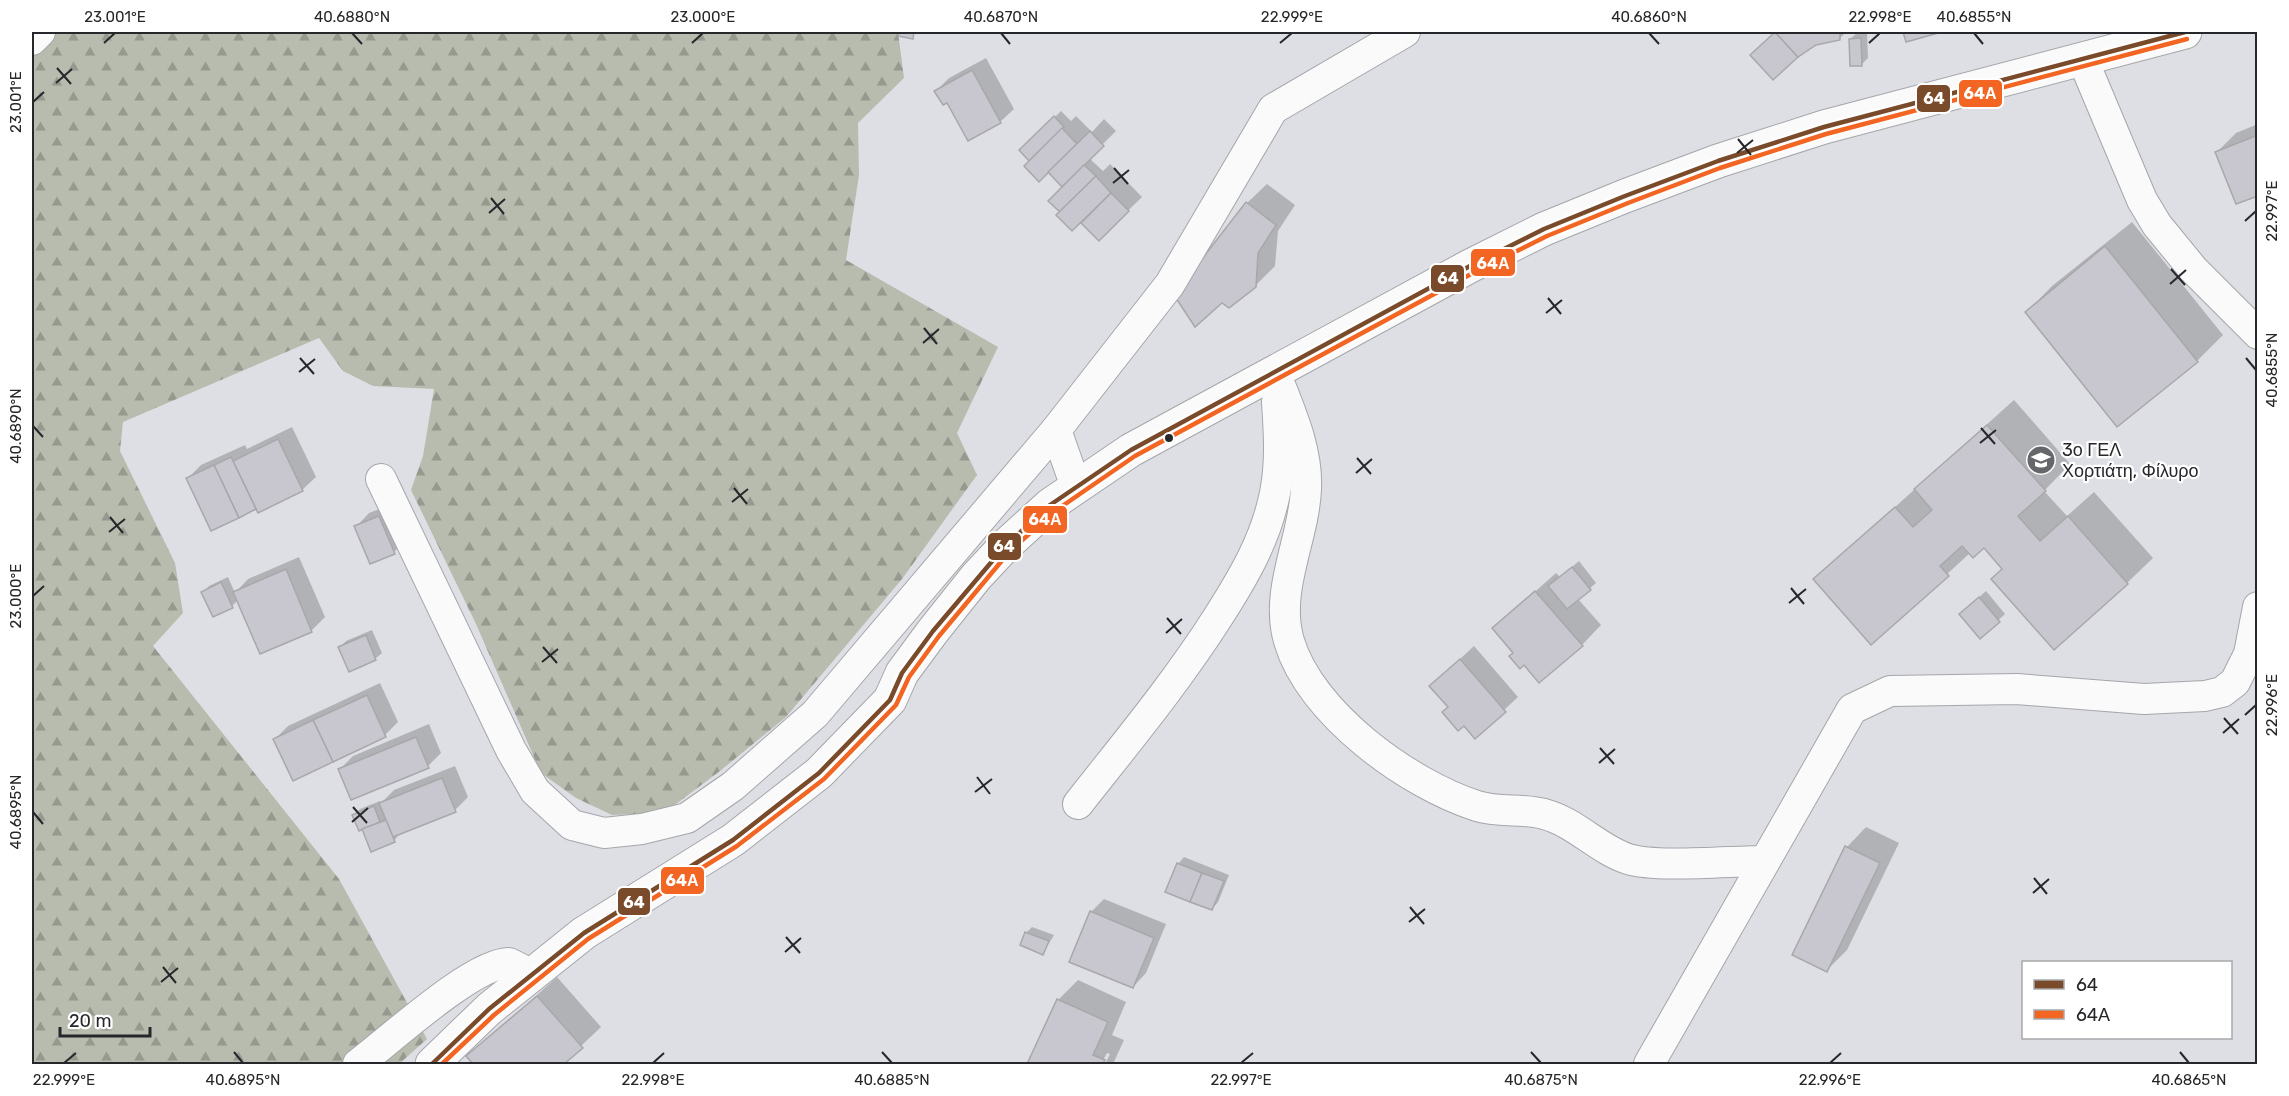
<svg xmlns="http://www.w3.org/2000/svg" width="2289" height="1096" font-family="Rubik,sans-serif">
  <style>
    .forest { fill: url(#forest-firs) }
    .shadow { fill: #0003 }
    .building { fill: #c8c6ce; stroke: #a8a8ab; stroke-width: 1.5 }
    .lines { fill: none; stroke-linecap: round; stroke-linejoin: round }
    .minor-casing { stroke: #a5a6aa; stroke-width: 32 }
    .secondary-casing { stroke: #a5a6aa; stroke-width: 35 }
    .minor { stroke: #fafafb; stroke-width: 30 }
    .secondary { stroke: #fafafb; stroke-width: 33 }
    .bus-1-casing { stroke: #fff; stroke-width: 9 }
    .bus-2-casing { stroke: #fff; stroke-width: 9 }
    .bus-1 { stroke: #7a4b2a; stroke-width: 4.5 }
    .bus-2 { stroke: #f26522; stroke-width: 4.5 }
    .ticks { fill: none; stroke: #26272a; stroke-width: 2 }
    .bus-dot { fill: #26272a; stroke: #fff; stroke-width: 2 }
    .labels { text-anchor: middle; stroke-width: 4.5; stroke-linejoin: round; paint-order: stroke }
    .poi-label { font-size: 18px; fill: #26272a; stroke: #fff; text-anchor: start }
    .line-badge { stroke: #fff; stroke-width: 2 }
    .badge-label { font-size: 16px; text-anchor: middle; font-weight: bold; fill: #fff }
    .neatline { fill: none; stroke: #26272a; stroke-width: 2 }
    .ticks-label { font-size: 15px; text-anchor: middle; fill: #26272a }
  </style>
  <defs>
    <pattern id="forest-firs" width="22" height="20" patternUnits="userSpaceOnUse" patternTransform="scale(1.5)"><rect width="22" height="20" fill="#b8bcae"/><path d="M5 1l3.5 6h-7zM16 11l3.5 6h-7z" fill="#95998e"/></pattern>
  </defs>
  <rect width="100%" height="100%" fill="#dedfe4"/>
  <path class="forest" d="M 32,32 L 898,32 L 904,78 L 858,123 L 859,175 L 846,260 L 998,347 L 957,433 L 977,475 L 902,579 L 786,717 L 720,771 L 672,807 L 639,814 L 612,815 L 576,798 L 541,773 L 476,624 L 411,490 L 423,456 L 434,389 L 373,386 L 343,371 L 319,338 L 123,422 L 120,451 L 175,563 L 183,613 L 153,646 L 339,879 L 427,1039 L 399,1064 L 32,1064 Z"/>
  <g class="shadow">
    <path d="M 1777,32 L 1846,32 L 1839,39 L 1752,55 Z"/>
    <path d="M 1857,33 L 1867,33 L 1868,58 L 1861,65 L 1850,39 Z"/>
    <path d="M 986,58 L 1014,109 L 1000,122 L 947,101 L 936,91 L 949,78 Z"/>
    <path d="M 1061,111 L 1071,121 L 1076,116 L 1092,132 L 1104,119 L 1116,131 L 1089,158 L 1103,171 L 1110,164 L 1142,197 L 1099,239 L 1081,221 L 1061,212 L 1064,187 L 1043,149 L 1021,151 Z"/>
    <path d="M 2258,124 L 2258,194 L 2217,152 L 2236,133 Z"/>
    <path d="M 1267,184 L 1295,205 L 1278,231 L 1275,266 L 1255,286 L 1247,203 Z"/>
    <path d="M 2132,222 L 2223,335 L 2197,361 L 2118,425 L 2027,312 L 2052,286 Z"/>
    <path d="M 2014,400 L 2070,464 L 2044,491 L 2067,516 L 2094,492 L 2153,558 L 2127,583 L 2004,568 L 1984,546 L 1970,553 L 1872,643 L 1815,579 Z"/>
    <path d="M 292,427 L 316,477 L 302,490 L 212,529 L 187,479 L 201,465 L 245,445 L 247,449 Z"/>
    <path d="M 393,504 L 407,539 L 394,552 L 356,527 L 369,513 Z"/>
    <path d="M 299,557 L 325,617 L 311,631 L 261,652 L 238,600 L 232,606 L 202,593 L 209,586 L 228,577 L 235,593 L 248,579 Z"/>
    <path d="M 1579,561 L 1596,583 L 1578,599 L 1601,625 L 1582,645 L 1515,652 L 1494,628 L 1556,573 L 1560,577 Z"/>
    <path d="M 1986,591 L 2005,614 L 1980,637 L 1967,608 Z"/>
    <path d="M 372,630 L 382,653 L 375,659 L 340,647 L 346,641 Z"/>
    <path d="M 1474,646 L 1518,697 L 1475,737 L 1431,686 Z"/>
    <path d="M 380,683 L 398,722 L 385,735 L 275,739 L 288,726 Z"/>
    <path d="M 429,724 L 441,753 L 428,766 L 340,769 L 353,756 Z"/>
    <path d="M 455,766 L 468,797 L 455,810 L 400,833 L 394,841 L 363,828 L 354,815 L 360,809 L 380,801 L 381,803 L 394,790 Z"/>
    <path d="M 1866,827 L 1899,843 L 1847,950 L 1827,970 L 1847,847 Z"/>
    <path d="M 1184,857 L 1229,875 L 1218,902 L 1212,909 L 1178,864 Z"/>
    <path d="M 1104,899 L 1166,924 L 1146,973 L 1133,987 L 1091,912 Z"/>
    <path d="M 1032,927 L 1054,935 L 1043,953 L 1026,933 Z"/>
    <path d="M 557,977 L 601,1027 L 562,1064 L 475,1064 L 468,1057 Z"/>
    <path d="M 1078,980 L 1126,1002 L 1112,1035 L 1124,1040 L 1113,1064 L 1105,1064 L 1110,1054 L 1107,1053 L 1101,1064 L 1029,1064 L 1058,1000 Z"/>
  </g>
  <g class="building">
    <path d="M 899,32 L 914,32 L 913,39 L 898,36 Z"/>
    <path d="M 1775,32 L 1798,57 L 1773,80 L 1750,55 Z"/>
    <path d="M 1775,32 L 1840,32 L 1840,40 L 1816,45 L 1798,57 Z"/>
    <path d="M 1903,32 L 1942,32 L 1906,42 Z"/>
    <path d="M 1861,38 L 1862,66 L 1850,66 L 1849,39 Z"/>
    <path d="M 972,70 L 1001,123 L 968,141 L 947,103 L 943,105 L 934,91 Z"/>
    <path d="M 1054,116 L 1064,127 L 1029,161 L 1019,150 Z"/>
    <path d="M 1062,128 L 1077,144 L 1039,182 L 1024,166 Z"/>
    <path d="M 1090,131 L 1104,146 L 1062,187 L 1048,172 Z"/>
    <path d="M 2258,135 L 2258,196 L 2236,204 L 2215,152 Z"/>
    <path d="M 1084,165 L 1096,176 L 1060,212 L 1048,201 Z"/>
    <path d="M 1096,176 L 1111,193 L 1072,231 L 1056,215 Z"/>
    <path d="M 1111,193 L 1129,211 L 1099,241 L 1081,223 Z"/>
    <path d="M 1246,202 L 1276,225 L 1258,253 L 1256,287 L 1229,308 L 1222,303 L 1195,327 L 1174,295 Z"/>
    <path d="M 2105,246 L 2198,362 L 2117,427 L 2025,312 Z"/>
    <path d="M 1987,425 L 2046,491 L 2018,516 L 2040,541 L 2068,516 L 2128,584 L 2054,650 L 1991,579 L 2002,569 L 1984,548 L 1973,558 L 1962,546 L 1940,566 L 1949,576 L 1871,645 L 1813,579 L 1895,507 L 1913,527 L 1932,510 L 1914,489 Z"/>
    <path d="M 278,439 L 303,491 L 258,513 L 233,461 Z"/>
    <path d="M 231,457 L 256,509 L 239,518 L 214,465 Z"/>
    <path d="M 214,465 L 239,518 L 211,531 L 186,478 Z"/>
    <path d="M 379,516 L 395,554 L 370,564 L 354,526 Z"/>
    <path d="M 1572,567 L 1591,590 L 1567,609 L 1548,586 Z"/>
    <path d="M 286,569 L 312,632 L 260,654 L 233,592 Z"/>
    <path d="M 221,582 L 233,608 L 213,617 L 201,592 Z"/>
    <path d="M 1535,591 L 1583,646 L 1539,683 L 1524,665 L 1520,669 L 1509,656 L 1513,653 L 1492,628 Z"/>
    <path d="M 1979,597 L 2000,622 L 1980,639 L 1959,614 Z"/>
    <path d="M 366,635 L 376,660 L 349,672 L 338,647 Z"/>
    <path d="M 1460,659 L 1506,712 L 1475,739 L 1464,726 L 1458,731 L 1442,712 L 1448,707 L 1429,686 Z"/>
    <path d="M 367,695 L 386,737 L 333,762 L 313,720 Z"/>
    <path d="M 313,720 L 333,762 L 293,781 L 273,739 Z"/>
    <path d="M 416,737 L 429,768 L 351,800 L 338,769 Z"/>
    <path d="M 442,778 L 456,812 L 393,837 L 379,803 Z"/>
    <path d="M 374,806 L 380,822 L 359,831 L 352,815 Z"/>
    <path d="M 386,820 L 395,842 L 371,852 L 362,829 Z"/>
    <path d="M 1845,846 L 1880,863 L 1827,972 L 1792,955 Z"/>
    <path d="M 1177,863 L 1202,873 L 1190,902 L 1165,892 Z"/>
    <path d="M 1202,873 L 1224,881 L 1212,910 L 1190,902 Z"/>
    <path d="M 1090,911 L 1154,938 L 1133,988 L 1069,962 Z"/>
    <path d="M 1025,932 L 1049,941 L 1043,955 L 1020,945 Z"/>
    <path d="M 537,996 L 583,1048 L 564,1064 L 473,1064 L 466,1056 Z"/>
    <path d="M 1057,999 L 1108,1022 L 1093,1055 L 1105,1060 L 1103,1064 L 1027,1064 Z"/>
  </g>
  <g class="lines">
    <g class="minor-casing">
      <g id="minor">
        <path d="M 32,40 L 40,32"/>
        <path d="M 2083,60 L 2142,200 L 2157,225 L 2193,269 L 2258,334"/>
        <path d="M 1275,372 C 1289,409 1308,448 1306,489 C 1304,539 1274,591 1289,641 C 1310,713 1408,784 1477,806 C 1499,813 1523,808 1544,814 C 1575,822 1598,849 1628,859 C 1657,868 1730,861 1764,861"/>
        <path d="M 381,479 L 511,750 L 535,791 L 572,825 L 604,833 L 642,829 L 687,818 L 733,786 L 815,714 L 1056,430"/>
        <path d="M 1076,487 L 1056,430 L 1170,284 L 1273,109 L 1405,32"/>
        <path d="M 1078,804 C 1126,743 1176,683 1218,617 C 1243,578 1266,539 1275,493 C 1281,463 1279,432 1277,402"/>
        <path d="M 358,1064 C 389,1041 473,963 509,963 L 519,968 L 527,977"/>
        <path d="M 1649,1064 L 1852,709 L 1890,691 L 2017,689 L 2144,699 L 2205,696 L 2222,692 L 2235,682 L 2249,654 L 2258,607"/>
      </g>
    </g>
    <g class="secondary-casing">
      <path id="secondary" d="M 432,1064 L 489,1009 L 584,933 L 733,840 L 819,773 L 890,700 L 902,673 L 933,631 L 976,577 L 1005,546 L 1050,505 L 1131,450 L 1470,266 L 1544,229 L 1625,196 L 1718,161 L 1824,127 L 2185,32"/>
    </g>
    <use href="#minor" class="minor"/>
    <use href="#secondary" class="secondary"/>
    <g class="bus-1-casing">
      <path id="bus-1" d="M 432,1064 L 489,1009 L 584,933 L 733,840 L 819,773 L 890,700 L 902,673 L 933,631 L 1005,546 L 1050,505 L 1131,450 L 1470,266 L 1544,229 L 1625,196 L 1718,161 L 1824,127 L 2185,32"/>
    </g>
    <g class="bus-2-casing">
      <path id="bus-2" d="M 442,1064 L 494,1015 L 588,939 L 737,846 L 824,779 L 896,705 L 909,677 L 939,636 L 1010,551 L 1055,511 L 1135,456 L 1473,273 L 1547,236 L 1628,203 L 1720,168 L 1826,134 L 2187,39"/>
    </g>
    <use href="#bus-1" class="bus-1"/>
    <use href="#bus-2" class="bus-2"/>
  </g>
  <path class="ticks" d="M 352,33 L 362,44M 1001,33 L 1010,44M 1649,33 L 1659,44M 1974,33 L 1983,44M 104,43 L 115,33M 692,43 L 703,33M 1280,43 L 1292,33M 1869,43 L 1880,33M 57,68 L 71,84M 56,83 L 72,69M 33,102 L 44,92M 1738,139 L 1751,155M 1737,153 L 1753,140M 1114,168 L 1128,184M 1113,183 L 1129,170M 491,198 L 504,214M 489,213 L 505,199M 2245,221 L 2256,211M 2171,269 L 2185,285M 2170,284 L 2186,270M 1548,298 L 1561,314M 1546,313 L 1562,300M 924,328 L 937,344M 923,343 L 939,329M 300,358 L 314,374M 2246,358 L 2256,370M 299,372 L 315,359M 33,426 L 43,437M 1981,428 L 1995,444M 1980,443 L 1996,430M 1357,458 L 1371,474M 1356,473 L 1372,459M 734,488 L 747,504M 732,502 L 748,489M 110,517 L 123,533M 109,532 L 125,519M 1791,588 L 1804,604M 33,596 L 44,586M 1789,603 L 1806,589M 1167,618 L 1181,634M 1166,633 L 1182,619M 543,647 L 557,663M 542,662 L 558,649M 2245,715 L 2256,705M 2224,718 L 2238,734M 2223,733 L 2239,719M 1600,748 L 1614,764M 1599,763 L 1615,749M 977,777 L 990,794M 975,792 L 992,779M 353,807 L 367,823M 33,812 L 43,824M 352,822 L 368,808M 2034,878 L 2047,894M 2033,893 L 2049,879M 1410,907 L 1424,924M 1409,922 L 1425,909M 786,937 L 800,953M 785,952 L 801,938M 163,967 L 176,983M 161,982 L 178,968M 234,1052 L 243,1063M 882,1052 L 892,1063M 1531,1052 L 1541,1063M 2180,1052 L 2189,1063M 64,1063 L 76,1053M 653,1063 L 664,1053M 1241,1063 L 1253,1053M 1830,1063 L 1841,1053"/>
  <defs>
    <g id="school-disc" transform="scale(1.5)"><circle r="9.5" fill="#66676b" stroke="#fff"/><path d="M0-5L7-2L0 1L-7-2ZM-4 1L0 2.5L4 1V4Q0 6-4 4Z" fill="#fff"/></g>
  </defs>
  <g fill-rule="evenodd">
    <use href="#school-disc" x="2041" y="460"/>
  </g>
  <circle class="bus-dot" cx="1169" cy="438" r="5"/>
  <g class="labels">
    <g class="poi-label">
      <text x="2062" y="456">3ο ΓΕΛ<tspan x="2062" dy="21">Χορτιάτη, Φίλυρο</tspan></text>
    </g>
  </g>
  <g class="line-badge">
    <rect x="1958" y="79" width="45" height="29" rx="6" fill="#f26522"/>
    <rect x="1916" y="84" width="35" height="29" rx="6" fill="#7a4b2a"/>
    <rect x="1470" y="248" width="46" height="29" rx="6" fill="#f26522"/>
    <rect x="1430" y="264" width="35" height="29" rx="6" fill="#7a4b2a"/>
    <rect x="1022" y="505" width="46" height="29" rx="6" fill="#f26522"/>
    <rect x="987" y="532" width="35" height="29" rx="6" fill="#7a4b2a"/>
    <rect x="660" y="866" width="45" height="29" rx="6" fill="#f26522"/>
    <rect x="617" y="887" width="34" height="29" rx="6" fill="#7a4b2a"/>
  </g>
  <g class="badge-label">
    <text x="1980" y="99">64Α</text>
    <text x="1934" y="104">64</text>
    <text x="1493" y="269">64Α</text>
    <text x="1448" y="284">64</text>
    <text x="1045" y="525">64Α</text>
    <text x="1004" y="552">64</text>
    <text x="682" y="886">64Α</text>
    <text x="634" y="908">64</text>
  </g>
  <rect width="2289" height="1096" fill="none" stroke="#ffffff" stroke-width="66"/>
  <rect x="2022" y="961" width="210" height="78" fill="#ffffff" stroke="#a8a9aa" stroke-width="1.5"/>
  <rect x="2034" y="980" width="30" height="9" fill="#7a4b2a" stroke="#a8a9aa" stroke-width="1.5"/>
  <text x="2076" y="991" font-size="18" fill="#26272a">64</text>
  <rect x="2034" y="1010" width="30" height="9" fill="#f26522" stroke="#a8a9aa" stroke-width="1.5"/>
  <text x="2076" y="1021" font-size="18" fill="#26272a">64Α</text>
  <path d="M60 1027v9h90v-9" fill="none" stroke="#26272a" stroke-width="3"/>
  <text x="69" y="1027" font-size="18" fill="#26272a" stroke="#ffffff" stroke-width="4.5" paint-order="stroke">20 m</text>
  <rect x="33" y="33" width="2223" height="1030" class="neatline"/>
  <g class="ticks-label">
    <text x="115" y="22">23.001°E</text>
    <text x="352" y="22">40.6880°N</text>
    <text x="703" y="22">23.000°E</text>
    <text x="1001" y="22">40.6870°N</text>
    <text x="1292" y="22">22.999°E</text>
    <text x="1649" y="22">40.6860°N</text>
    <text x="1880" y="22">22.998°E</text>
    <text x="1974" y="22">40.6855°N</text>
    <text transform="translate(16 102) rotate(-90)" y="5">23.001°E</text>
    <text transform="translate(2272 211) rotate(-90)" y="5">22.997°E</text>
    <text transform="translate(2272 370) rotate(-90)" y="5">40.6855°N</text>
    <text transform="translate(16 426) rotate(-90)" y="5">40.6890°N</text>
    <text transform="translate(16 596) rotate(-90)" y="5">23.000°E</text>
    <text transform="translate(2272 705) rotate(-90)" y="5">22.996°E</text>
    <text transform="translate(16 812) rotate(-90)" y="5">40.6895°N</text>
    <text x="64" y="1085">22.999°E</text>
    <text x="243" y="1085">40.6895°N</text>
    <text x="653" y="1085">22.998°E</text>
    <text x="892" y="1085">40.6885°N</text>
    <text x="1241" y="1085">22.997°E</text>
    <text x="1541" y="1085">40.6875°N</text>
    <text x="1830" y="1085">22.996°E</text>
    <text x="2189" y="1085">40.6865°N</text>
  </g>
</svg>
